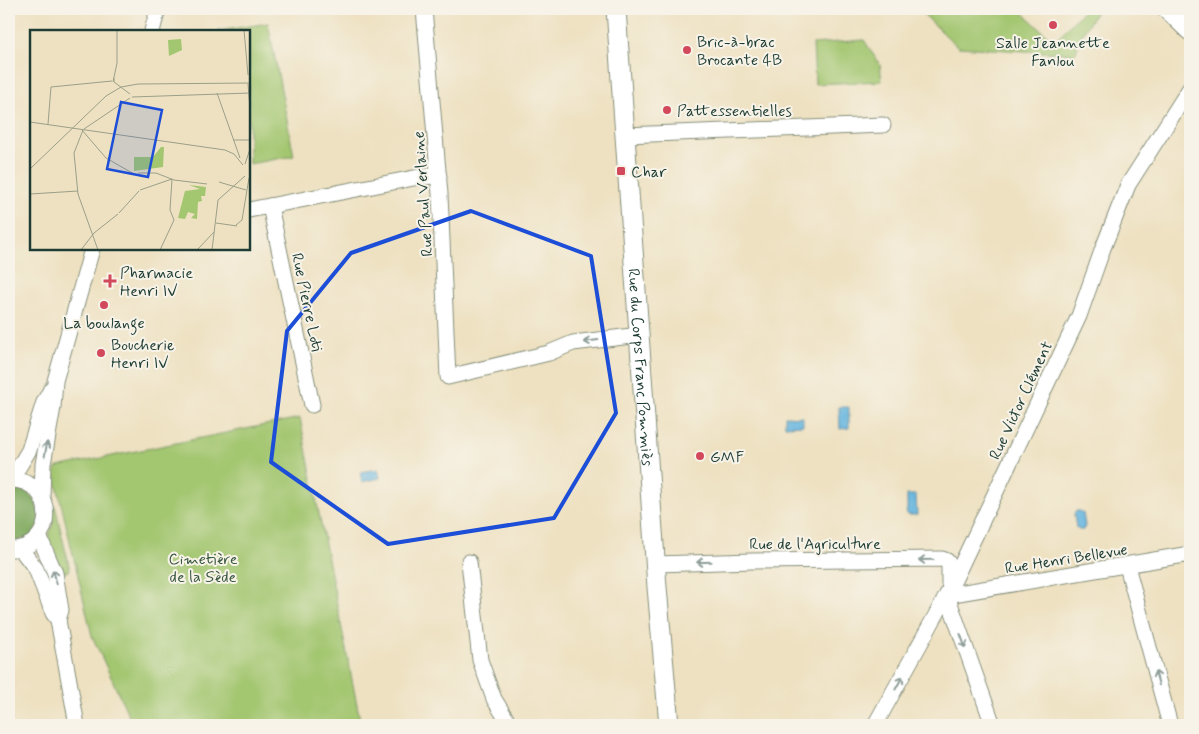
<svg xmlns="http://www.w3.org/2000/svg" width="1199" height="734" font-family="Mynerve,sans-serif">
  <style>
    .green { fill: #a3c670; stroke: #618252 }
    .forest { fill: #82ab62; stroke: #50744b }
    .water { fill: #63b4de; stroke: #417889 }
    .lines { fill: none; stroke-linecap: round; stroke-linejoin: round }
    .minor-casing { stroke: #868f7a; stroke-width: 17 }
    .major-casing { stroke: #868f7a; stroke-width: 21 }
    .minor { stroke: #fff; stroke-width: 15 }
    .major { stroke: #fff; stroke-width: 19 }
    .oneway { stroke: #8f9e9a }
    .marked { fill: none; stroke: #1d4ed8; stroke-width: 4; stroke-linejoin: round }
    .poi-dot { fill: #d1495b; stroke: #f7f3e8; stroke-width: 2 }
    .labels { text-anchor: middle; stroke-width: 4; stroke-linejoin: round; paint-order: stroke }
    .poi-label { font-size: 16px; fill: #1f3d34; stroke: #f7f3e8; text-anchor: start }
    .street-label { font-size: 16px; fill: #1f3d34; stroke: #f7f3e8 }
    .park-label { font-size: 16px; fill: #395840; stroke: #f7f3e8 }
    .inset-road { fill: none; stroke: #9b9f89; stroke-width: 1 }
    .view { fill: #1d4ed8; fill-opacity: 0.15; stroke: #1d4ed8; stroke-width: 2.5 }
    .inset-edge { fill: none; stroke: #1f3d34; stroke-width: 2.5 }
  </style>
  <rect width="100%" height="100%" fill="#f7f3e8"/>
  <filter id="ink" filterUnits="userSpaceOnUse"><feTurbulence type="fractalNoise" baseFrequency=".02" numOctaves="2"/><feDisplacementMap in="SourceGraphic" scale="10" xChannelSelector="R" yChannelSelector="G"/><feConvolveMatrix kernelMatrix="1 2 1 2 8 2 1 2 1" color-interpolation-filters="sRGB"/></filter>
  <filter id="wash" filterUnits="userSpaceOnUse"><feTurbulence type="fractalNoise" baseFrequency=".0096" numOctaves="4" result="noise"/><feDisplacementMap in="SourceGraphic" scale="20" xChannelSelector="R" yChannelSelector="G"/><feGaussianBlur stdDeviation="1.12" result="paint"/><feColorMatrix in="noise" values="0 0 0 0 0 0 0 0 0 0 0 0 0 0 0 0 0 1.4 0 .05"/><feComposite in="paint" operator="in"/></filter>
  <g filter="url(#wash)">
    <rect width="100%" height="100%" fill="#eee1c1"/>
    <g class="green">
      <path d="M 918,9 L 1019,9 L 1054,42 L 1085,9 L 1097,10 L 1084,31 L 1075,54 L 958,47 Z"/>
      <path d="M 268,23 L 294,156 L 249,164 L 249,31 L 218,31 Z"/>
      <path d="M 864,40 L 880,65 L 882,81 L 815,84 L 813,44 Z"/>
      <path d="M 300,418 L 361,725 L 133,725 L 92,636 L 54,473 L 57,467 Z"/>
      <path d="M 55,506 L 70,570 L 64,573 L 49,545 L 48,537 L 53,524 L 52,507 Z"/>
    </g>
    <path class="forest" d="M 9,488 C 23,488 36,495 38,510 C 39,514 40,519 39,522 C 38,527 34,532 31,536 L 9,544 Z"/>
    <g class="water">
      <path d="M 839,407 L 849,407 L 849,428 L 840,429 Z"/>
      <path d="M 785,416 L 803,417 L 803,425 L 785,426 Z"/>
      <path d="M 378,469 L 380,478 L 362,482 L 360,472 Z"/>
      <path d="M 907,495 L 916,495 L 917,515 L 908,515 L 906,512 L 907,509 Z"/>
      <path d="M 1076,511 L 1080,511 L 1083,513 L 1085,526 L 1083,530 L 1079,530 L 1076,528 L 1074,515 Z"/>
    </g>
  </g>
  <g filter="url(#ink)">
    <g class="lines">
      <g class="minor-casing">
        <g id="minor">
          <path d="M 424,9 L 440,194 L 448,377 L 549,353 L 573,343 L 640,335"/>
          <path d="M 152,31 L 158,9"/>
          <path d="M 625,135 L 883,125"/>
          <path d="M 270,206 L 312,405"/>
          <path d="M 249,210 L 419,177 L 439,176"/>
          <path d="M 9,480 C 58,478 58,551 9,549"/>
          <path d="M 11,480 L 29,450 L 44,402 L 51,389"/>
          <path d="M 42,497 L 43,464 L 53,407 L 55,381 L 92,249"/>
          <path d="M 39,536 L 55,573 L 61,610 L 58,620"/>
          <path d="M 20,548 L 36,569 L 53,613 L 58,620 L 77,725"/>
          <path d="M 469,562 L 480,660 L 494,699 L 510,725"/>
          <path d="M 656,564 L 753,561 L 942,559 L 947,561 L 949,564 L 949,584"/>
          <path d="M 1127,566 L 1170,725"/>
          <path d="M 947,595 L 1190,554"/>
          <path d="M 947,595 L 993,725"/>
          <path d="M 875,725 L 947,595 L 1079,316 L 1103,248 L 1128,185 L 1190,88"/>
        </g>
      </g>
      <g class="major-casing">
        <g id="major">
          <path id="s1" d="M 616,9 L 657,587 L 669,725"/>
          <path d="M 1167,9 L 1190,31"/>
        </g>
      </g>
      <use href="#minor" class="minor"/>
      <use href="#major" class="major"/>
    </g>
    <defs><path id="oneway-shaft" d="M-6 0H5M1.5-3L5.5 0L1.5 3" fill="none" stroke-width="1.6" stroke-linecap="round" stroke-linejoin="round" transform="scale(1.25)"/></defs>
    <g class="oneway">
      <use href="#oneway-shaft" transform="translate(591 341) rotate(173)"/>
      <use href="#oneway-shaft" transform="translate(46 449) rotate(-80)"/>
      <use href="#oneway-shaft" transform="translate(926 560) rotate(179)"/>
      <use href="#oneway-shaft" transform="translate(704 562) rotate(178)"/>
      <use href="#oneway-shaft" transform="translate(55 577) rotate(-104)"/>
      <use href="#oneway-shaft" transform="translate(963 641) rotate(70)"/>
      <use href="#oneway-shaft" transform="translate(1157 678) rotate(-105)"/>
      <use href="#oneway-shaft" transform="translate(899 683) rotate(-61)"/>
    </g>
  </g>
  <path class="marked" d="M 471,211 L 591,256 L 616,413 L 554,518 L 388,544 L 271,462 L 287,331 L 351,253 Z"/>
  <g class="poi-dot">
    <circle cx="1053" cy="25" r="5"/>
    <circle cx="687" cy="50" r="5"/>
    <circle cx="667" cy="110" r="5"/>
    <rect x="616" y="166" width="10" height="10" rx="2.5"/>
    <path d="M107.5 273.5h5v5h5v5h-5v5h-5v-5h-5v-5h5z"/>
    <circle cx="104" cy="305" r="5"/>
    <circle cx="101" cy="353" r="5"/>
    <circle cx="700" cy="456" r="5"/>
  </g>
  <g class="labels">
    <g class="poi-label">
      <text x="697" y="47">Bric-à-brac<tspan x="697" dy="18">Brocante 4B</tspan></text>
      <text x="1053" y="48" text-anchor="middle">Salle Jeannette<tspan x="1053" dy="18">Fanlou</tspan></text>
      <text x="677" y="116">Pattessentielles</text>
      <text x="631" y="177">Char</text>
      <text x="120" y="278">Pharmacie<tspan x="120" dy="18">Henri IV</tspan></text>
      <text x="104" y="328" text-anchor="middle">La boulange</text>
      <text x="111" y="350">Boucherie<tspan x="111" dy="18">Henri IV</tspan></text>
      <text x="710" y="462">GMF</text>
    </g>
    <g class="street-label">
      <text transform="translate(422 194) rotate(-94)" y="6">Rue Paul Verlaine</text>
      <text transform="translate(308 302) rotate(78)" y="6">Rue Pierre Loti</text>
      <text dy="6" stroke="none"><textPath href="#s1" startOffset="359">Rue du Corps Franc Pommiès</textPath></text>
      <text transform="translate(1020 400) rotate(-65)" y="6">Rue Victor Clément</text>
      <text x="815" y="549">Rue de l'Agriculture</text>
      <text transform="translate(1066 558) rotate(-9)" y="6">Rue Henri Bellevue</text>
    </g>
    <g class="park-label">
      <text x="203" y="564">Cimetière<tspan x="203" dy="18">de la Sède</tspan></text>
    </g>
  </g>
  <g transform="translate(30 30)">
    <rect width="220" height="220" fill="#eee1c1"/>
    <path d="M 151,9 L 152,20 L 139,26 L 138,10 ZM 131,117 L 134,117 L 133,137 L 104,141 L 104,127 L 123,127 ZM 159,155 L 176,157 L 175,166 L 171,166 L 172,171 L 168,172 L 167,189 L 161,188 L 165,184 L 158,182 L 155,189 L 148,188 L 155,161 L 170,159 Z" fill="#a3c670"/>
    <path class="inset-road" d="M 214,0 L 218,45M 84,48 L 84,52 L 100,64M 83,52 L 87,33 L 87,0M 218,54 L 220,79M 187,63 L 210,128M 102,67 L 220,63M 0,92 L 195,120 L 204,124 L 213,135M 18,94 L 21,57 L 82,51M 54,99 L 100,68M 52,100 L 76,128 L 104,144M 53,100 L 44,123 L 48,164 L 68,220M 203,110 L 220,110M 215,134 L 220,119M 0,139 L 76,66 L 91,57 L 108,54 L 220,53M 108,143 L 126,143 L 144,150 L 177,154M 189,152 L 216,160M 110,160 L 142,149M 0,164 L 48,161M 89,183 L 109,161M 186,193 L 207,196M 206,195 L 212,190 L 219,148M 64,203 L 88,184M 51,220 L 64,203M 130,220 L 144,190 L 140,180 L 142,149M 167,220 L 184,202M 182,220 L 188,170 L 215,146"/>
    <path class="view" d="M 91,72 L 132,80 L 118,147 L 77,139 Z"/>
    <rect width="220" height="220" class="inset-edge"/>
  </g>
  <rect width="1199" height="734" fill="none" stroke="#f7f3e8" stroke-width="30"/>
</svg>
